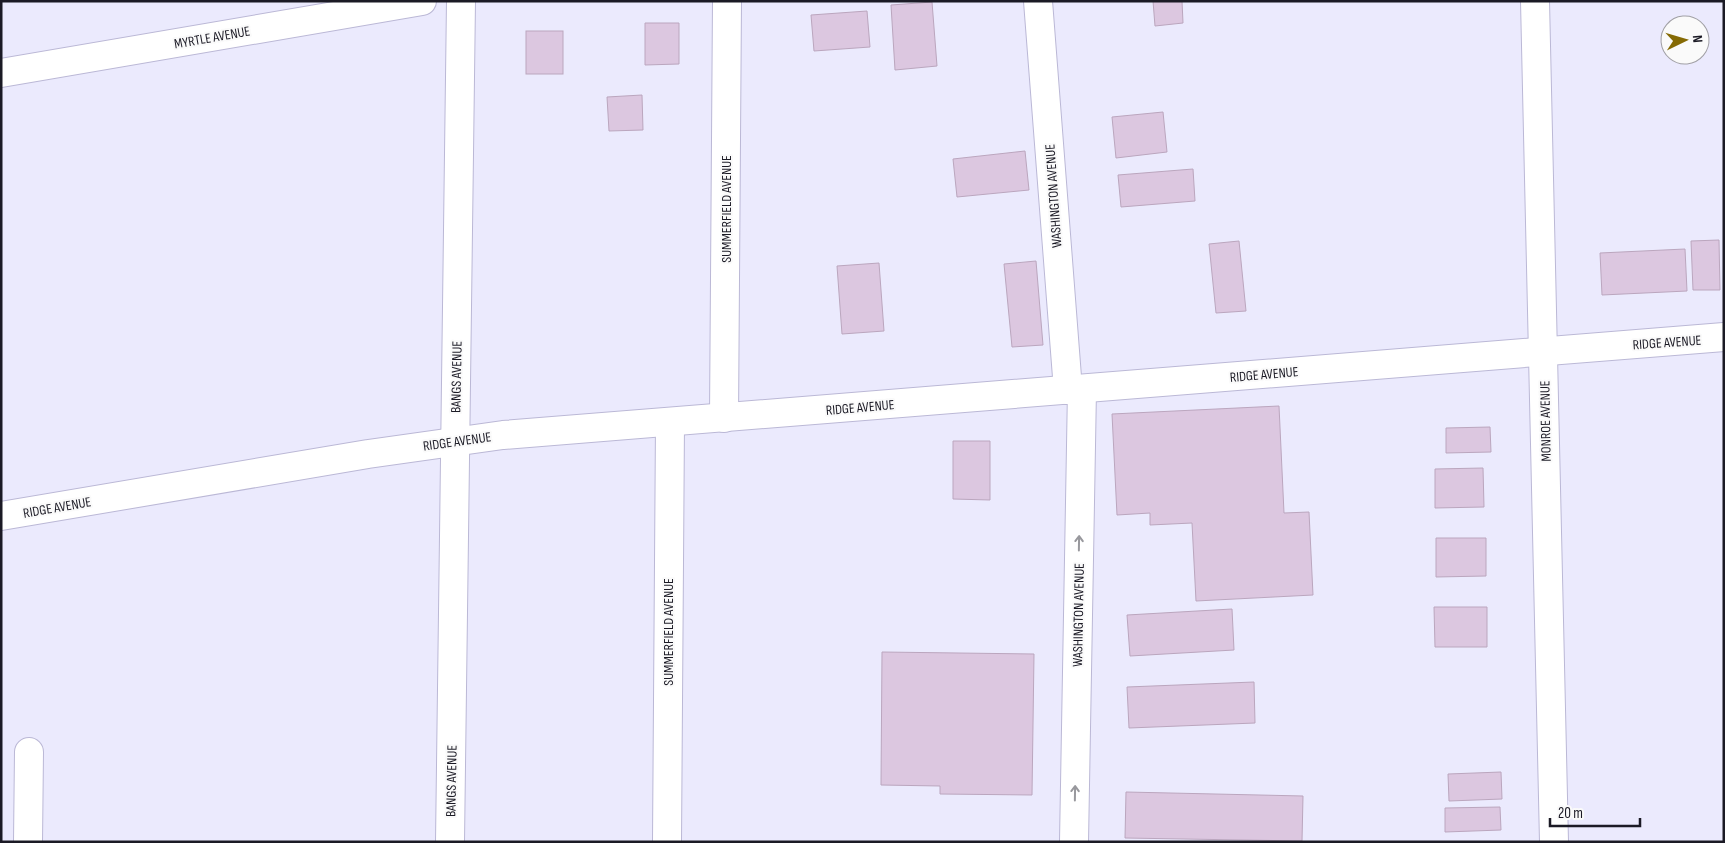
<svg xmlns="http://www.w3.org/2000/svg" width="1725" height="843" font-family="'Sofia Sans Condensed',sans-serif">
  <style>
    .building { fill: #dcc7e0; stroke: #bba6be }
    .lines { fill: none; stroke-linecap: round; stroke-linejoin: round }
    .minor-casing { stroke: #bbb8d6; stroke-width: 30 }
    .tertiary-casing { stroke: #bbb8d6; stroke-width: 30 }
    .minor { stroke: #fff; stroke-width: 28 }
    .tertiary { stroke: #fff; stroke-width: 28 }
    .oneway { stroke: #98989d }
    .labels { text-anchor: middle; stroke-width: 4; stroke-linejoin: round; paint-order: stroke }
    .street-label { font-size: 14px; fill: #1b1a25; stroke: #fafafa }
  </style>
  <rect width="100%" height="100%" fill="#ebeafd"/>
  <g class="building">
    <path d="M 1153,1 L 1182,1 L 1183,23 L 1155,26 Z"/>
    <path d="M 932,2 L 937,66 L 895,70 L 891,5 Z"/>
    <path d="M 867,11 L 870,47 L 814,51 L 811,15 Z"/>
    <path d="M 645,23 L 679,23 L 679,64 L 645,65 Z"/>
    <rect x="526" y="31" width="37" height="43"/>
    <path d="M 642,95 L 643,130 L 609,131 L 607,97 Z"/>
    <path d="M 1163,112 L 1167,152 L 1116,158 L 1112,117 Z"/>
    <path d="M 1025,151 L 1029,190 L 957,197 L 953,159 Z"/>
    <path d="M 1193,169 L 1195,201 L 1121,207 L 1118,175 Z"/>
    <path d="M 1719,240 L 1720,290 L 1693,290 L 1691,241 Z"/>
    <path d="M 1239,241 L 1246,311 L 1216,313 L 1209,244 Z"/>
    <path d="M 1685,249 L 1687,291 L 1602,295 L 1600,253 Z"/>
    <path d="M 1036,261 L 1043,345 L 1012,347 L 1004,264 Z"/>
    <path d="M 879,263 L 884,331 L 842,334 L 837,266 Z"/>
    <path d="M 1279,406 L 1284,513 L 1309,512 L 1313,595 L 1196,601 L 1192,523 L 1150,525 L 1150,513 L 1117,515 L 1112,414 Z"/>
    <path d="M 1490,427 L 1491,452 L 1446,453 L 1446,428 Z"/>
    <path d="M 953,441 L 990,441 L 990,500 L 953,499 Z"/>
    <path d="M 1483,468 L 1484,507 L 1435,508 L 1435,469 Z"/>
    <path d="M 1436,538 L 1486,538 L 1486,576 L 1436,577 Z"/>
    <path d="M 1434,607 L 1487,607 L 1487,647 L 1435,647 Z"/>
    <path d="M 1232,609 L 1234,650 L 1130,656 L 1127,615 Z"/>
    <path d="M 882,652 L 1034,654 L 1032,795 L 940,794 L 940,786 L 881,785 Z"/>
    <path d="M 1254,682 L 1255,723 L 1129,728 L 1127,687 Z"/>
    <path d="M 1501,772 L 1502,799 L 1449,801 L 1448,774 Z"/>
    <path d="M 1126,792 L 1303,796 L 1302,841 L 1125,838 Z"/>
    <path d="M 1500,807 L 1501,830 L 1445,832 L 1445,808 Z"/>
  </g>
  <g class="lines">
    <g class="minor-casing">
      <g id="minor">
        <path d="M 1038,1 L 1068,390"/>
        <path d="M 1535,1 L 1554,842"/>
        <path d="M 1,73 L 422,1"/>
        <path d="M 724,418 L 727,1"/>
        <path d="M 28,842 L 29,752"/>
        <path d="M 667,842 L 670,423"/>
        <path d="M 1074,842 L 1082,389"/>
      </g>
    </g>
    <g class="tertiary-casing">
      <g id="tertiary">
        <path d="M 1,516 L 368,454 L 503,435 L 1724,337"/>
        <path d="M 450,842 L 461,1"/>
      </g>
    </g>
    <use href="#minor" class="minor"/>
    <use href="#tertiary" class="tertiary"/>
  </g>
  <defs><path id="oneway-shaft" d="M-6 0H5M1.5-3L5.5 0L1.5 3" fill="none" stroke-width="1.6" stroke-linecap="round" stroke-linejoin="round" transform="scale(1.25)"/></defs>
  <g class="oneway">
    <use href="#oneway-shaft" transform="translate(1079 543) rotate(-89)"/>
    <use href="#oneway-shaft" transform="translate(1075 793) rotate(-89)"/>
  </g>
  <g class="labels">
    <g class="street-label">
      <text transform="translate(212 37) rotate(-10)" y="5">MYRTLE AVENUE</text>
      <text transform="translate(1053 196) rotate(-94)" y="5">WASHINGTON AVENUE</text>
      <text transform="translate(726 209) rotate(-90)" y="5">SUMMERFIELD AVENUE</text>
      <text transform="translate(1667 342) rotate(-4)" y="5">RIDGE AVENUE</text>
      <text transform="translate(1264 374) rotate(-5)" y="5">RIDGE AVENUE</text>
      <text transform="translate(456 377) rotate(-89)" y="5">BANGS AVENUE</text>
      <text transform="translate(860 407) rotate(-5)" y="5">RIDGE AVENUE</text>
      <text transform="translate(1545 421) rotate(-91)" y="5">MONROE AVENUE</text>
      <text transform="translate(457 441) rotate(-8)" y="5">RIDGE AVENUE</text>
      <text transform="translate(57 507) rotate(-10)" y="5">RIDGE AVENUE</text>
      <text transform="translate(1078 615) rotate(-89)" y="5">WASHINGTON AVENUE</text>
      <text transform="translate(668 632) rotate(-90)" y="5">SUMMERFIELD AVENUE</text>
      <text transform="translate(451 781) rotate(-89)" y="5">BANGS AVENUE</text>
    </g>
  </g>
  <rect width="1725" height="843" fill="none" stroke="#1b1a25" stroke-width="5"/>
  <g transform="translate(1685 40) rotate(85)"><circle r="24" fill="#fafafa" stroke="#a1a0a5"/>
  <path d="M0-4L9 19L0 12L-9 19Z" fill="#856a04"/>
  <text y="-8" font-size="14" font-weight="bold" text-anchor="middle" fill="#1b1a25">N</text>
  </g>
  <path d="M1550 818v8h90v-8" fill="none" stroke="#1b1a25" stroke-width="2.5"/>
  <text x="1558" y="818" font-size="15" fill="#1b1a25" stroke="#fafafa" stroke-width="4" paint-order="stroke">20 m</text>
</svg>
